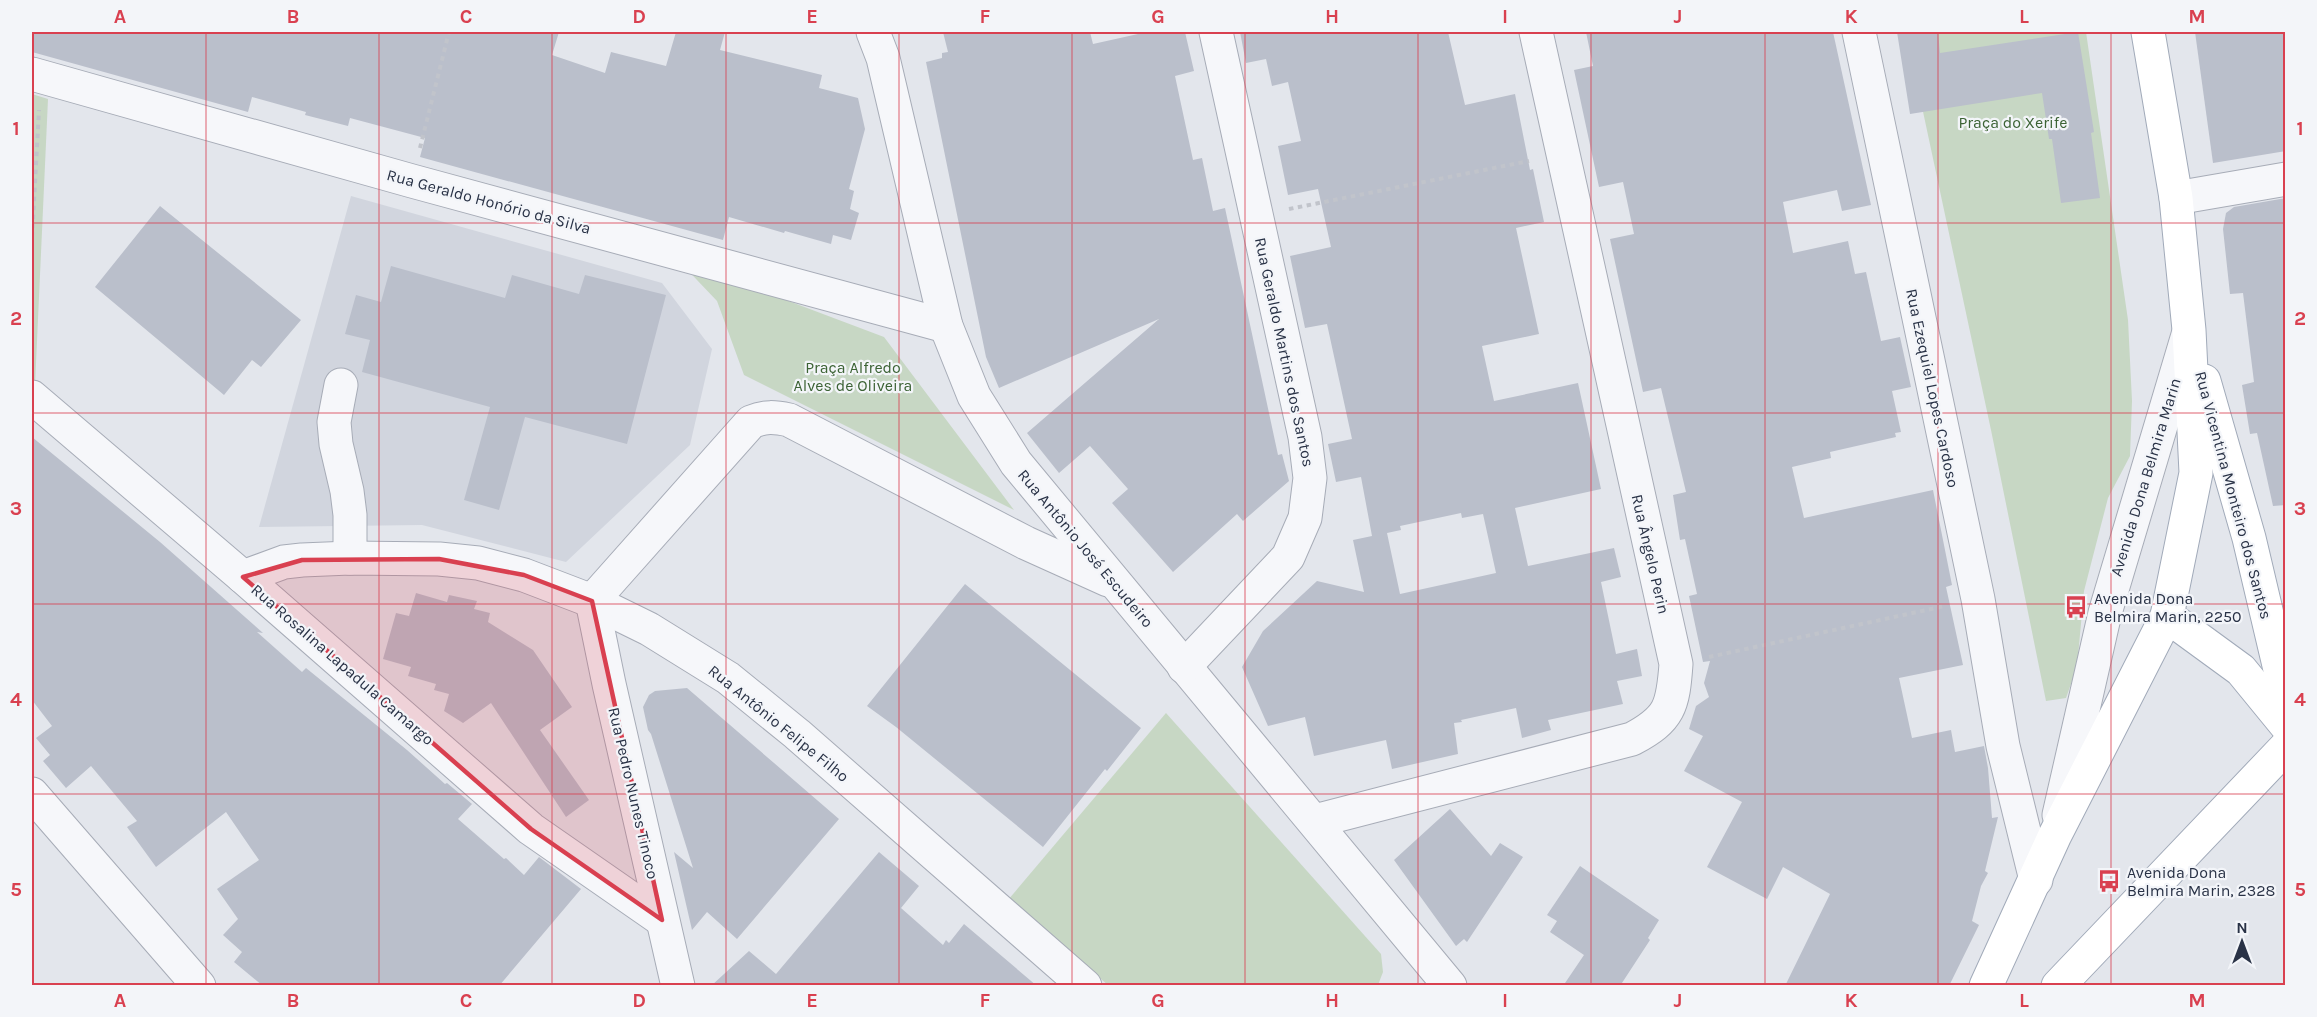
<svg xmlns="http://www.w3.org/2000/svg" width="2317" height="1017" font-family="Karla,sans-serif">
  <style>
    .built { fill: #d1d5de }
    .green { fill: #c7d7c4 }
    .building { fill: #babfcb; fill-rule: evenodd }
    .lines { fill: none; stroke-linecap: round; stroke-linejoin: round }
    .minor-casing { stroke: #a7acb7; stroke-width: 35 }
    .major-casing { stroke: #a1aab9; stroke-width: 35 }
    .path { stroke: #c1c4cb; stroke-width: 4; stroke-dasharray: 4.5 4.5; stroke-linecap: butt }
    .minor { stroke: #f6f7fa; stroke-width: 33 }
    .major { stroke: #fff; stroke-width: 33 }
    .marked { fill: #d94050; fill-opacity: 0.2; stroke: #d94050; stroke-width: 4.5; stroke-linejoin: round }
    .grid { fill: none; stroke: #d94050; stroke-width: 1.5; stroke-opacity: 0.55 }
    .labels { text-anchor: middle; stroke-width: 4.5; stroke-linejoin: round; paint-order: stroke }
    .park-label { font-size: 16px; fill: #3c6335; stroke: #f3f5f9 }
    .street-label { font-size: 16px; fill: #293246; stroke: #f3f5f9 }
    .poi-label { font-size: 16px; fill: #293246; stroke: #f3f5f9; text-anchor: start }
    .neatline { fill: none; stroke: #d94050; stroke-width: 2 }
    .grid-label { font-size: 20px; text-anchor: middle; font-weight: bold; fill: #d94050 }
  </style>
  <rect width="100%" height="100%" fill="#e3e6ec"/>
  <path class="built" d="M 351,196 L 662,283 L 712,349 L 690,445 L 566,562 L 422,525 L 259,527 Z"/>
  <g class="green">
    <path d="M 1906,32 L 2086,32 L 2128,320 L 2132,401 L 2130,456 L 2108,498 L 2084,591 L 2077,667 L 2066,698 L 2046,701 L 1991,430 Z"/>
    <path d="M 32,94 L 48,99 L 35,385 L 32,382 Z"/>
    <path d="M 677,259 L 884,337 L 1014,510 L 744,375 L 717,301 Z"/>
    <path d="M 1166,713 L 1381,954 L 1383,972 L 1378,985 L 1108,985 L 1008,900 Z"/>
  </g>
  <g class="building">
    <path d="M 32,32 L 559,32 L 552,55 L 605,73 L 611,52 L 666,66 L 676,32 L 725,32 L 720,50 L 822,75 L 819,88 L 858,98 L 865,129 L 849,189 L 854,191 L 850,209 L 859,213 L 851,240 L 833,235 L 831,244 L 785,231 L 784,233 L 729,217 L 723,240 L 420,157 L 425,138 L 350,118 L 348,126 L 305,115 L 306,112 L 252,97 L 248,112 L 32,52 Z"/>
    <path d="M 943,32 L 1090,32 L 1093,44 L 1147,32 L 1185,32 L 1194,71 L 1175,76 L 1193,160 L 1202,158 L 1213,211 L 1225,208 L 1278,455 L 1282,454 L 1289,481 L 1243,521 L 1237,514 L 1173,572 L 1112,503 L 1128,489 L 1090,446 L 1059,473 L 1027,433 L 1159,319 L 999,388 L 986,357 L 926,62 L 942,58 L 942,53 L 948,52 Z"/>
    <path d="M 1240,32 L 1448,32 L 1465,105 L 1515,94 L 1530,170 L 1533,169 L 1544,222 L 1516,228 L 1539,334 L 1482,346 L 1494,401 L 1578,383 L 1601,489 L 1515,508 L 1528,566 L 1614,548 L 1621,577 L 1601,582 L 1616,654 L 1637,649 L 1642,676 L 1617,681 L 1623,704 L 1548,720 L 1551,730 L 1522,738 L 1516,708 L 1461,720 L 1462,722 L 1454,723 L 1458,754 L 1392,769 L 1386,740 L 1314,756 L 1305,717 L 1268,726 L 1242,667 L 1263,631 L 1317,581 L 1364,592 L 1353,540 L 1372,536 L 1361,477 L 1336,482 L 1328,444 L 1352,439 L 1327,324 L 1305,328 L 1290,256 L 1331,247 L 1318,189 L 1288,195 L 1278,146 L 1301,141 L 1288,82 L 1272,86 L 1266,59 L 1246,63 ZM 1461,513 L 1462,518 L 1483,514 L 1496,573 L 1400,594 L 1387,533 L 1401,530 L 1400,526 Z"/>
    <path d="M 1586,32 L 1833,32 L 1871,205 L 1842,211 L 1837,190 L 1783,202 L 1793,253 L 1848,241 L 1855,274 L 1866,272 L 1881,341 L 1900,337 L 1911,387 L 1892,391 L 1901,432 L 1895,433 L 1896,437 L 1830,452 L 1831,458 L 1792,467 L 1804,518 L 1933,490 L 1952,585 L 1946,587 L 1963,665 L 1899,678 L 1912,738 L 1951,730 L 1955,752 L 1984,746 L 1988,768 L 1992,818 L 1998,817 L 1985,871 L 1988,873 L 1981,886 L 1972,921 L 1979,925 L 1949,986 L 1785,986 L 1830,894 L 1783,867 L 1767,899 L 1707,867 L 1742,802 L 1684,771 L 1703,736 L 1689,729 L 1696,706 L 1709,697 L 1704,683 L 1710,661 L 1703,662 L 1689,596 L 1697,594 L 1685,539 L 1680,540 L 1673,495 L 1686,492 L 1661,388 L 1643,392 L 1610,239 L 1634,234 L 1623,182 L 1599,187 L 1574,70 L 1593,66 Z"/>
    <path d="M 1897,32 L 1938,32 L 1940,53 L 2078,32 L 2094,132 L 2091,133 L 2100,198 L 2061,203 L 2052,139 L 2049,139 L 2042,93 L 1910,114 Z"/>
    <path d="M 2195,32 L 2286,32 L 2286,151 L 2213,163 Z"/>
    <path d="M 2286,198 L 2286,505 L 2273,506 L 2257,433 L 2250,434 L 2242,385 L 2254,382 L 2243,293 L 2230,294 L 2223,229 L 2226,213 L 2234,207 Z"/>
    <path d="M 160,206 L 301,320 L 261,367 L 252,360 L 224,395 L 95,287 Z"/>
    <path d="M 391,266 L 505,298 L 512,275 L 579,294 L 585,275 L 666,295 L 627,444 L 525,417 L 499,510 L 464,500 L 490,407 L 362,372 L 370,340 L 345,334 L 356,295 L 381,302 Z"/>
    <path d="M 32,437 L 160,542 L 263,633 L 257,632 L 302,672 L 306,668 L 407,750 L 445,784 L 447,783 L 472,804 L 458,819 L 504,859 L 506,858 L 524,875 L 539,857 L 581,889 L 499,986 L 263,986 L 234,962 L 242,952 L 223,935 L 238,919 L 217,889 L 259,860 L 226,812 L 156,867 L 127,827 L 137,821 L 91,766 L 66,788 L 43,761 L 50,755 L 36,738 L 52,726 L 32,700 Z"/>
    <path d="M 965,584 L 1141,728 L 1107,771 L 1105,769 L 1043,847 L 896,727 L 867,706 Z"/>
    <path d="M 416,593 L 447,602 L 449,595 L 477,601 L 474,609 L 490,613 L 488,622 L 533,650 L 572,707 L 540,730 L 589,800 L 566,817 L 491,703 L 463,723 L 444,711 L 449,694 L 434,690 L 436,684 L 408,676 L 411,667 L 383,659 L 396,613 L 409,616 Z"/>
    <path d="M 687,688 L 839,819 L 737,939 L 707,912 L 692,930 L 674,852 L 693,868 L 651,734 L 648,730 L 643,707 L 649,695 L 655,691 Z"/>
    <path d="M 1450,809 L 1491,856 L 1500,843 L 1523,857 L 1467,942 L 1464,939 L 1456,946 L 1394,860 Z"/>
    <path d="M 879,852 L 919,886 L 901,908 L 943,945 L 946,940 L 949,943 L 964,924 L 1037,986 L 711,986 L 749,951 L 776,974 Z"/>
    <path d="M 1580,866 L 1659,920 L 1648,938 L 1650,940 L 1620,986 L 1563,986 L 1584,955 L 1550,932 L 1557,921 L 1547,915 Z"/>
  </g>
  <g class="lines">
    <g class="minor-casing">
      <g id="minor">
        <path d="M 873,32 L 883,58 L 946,326 L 974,396 L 1016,463 L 1450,986"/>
        <path d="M 1859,32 L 1978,599 L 2003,746 L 2036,880"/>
        <path d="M 32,74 L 412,181 L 946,326"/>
        <path d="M 2176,198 L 2286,179"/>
        <path d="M 341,385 L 334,422 L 336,444 L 347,491 L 350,515 L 350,558"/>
        <path d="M 32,397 L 243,577 L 531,829 L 662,920"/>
        <path d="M 243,577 L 284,562 L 302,560 L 350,558 L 439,559 L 478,563 L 524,575 L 592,601 L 649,629 L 728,678 L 797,734 L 1085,986"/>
        <path d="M 1184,667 L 1288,557 L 1305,518 L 1310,478 L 1305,437 L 1216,32"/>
        <path d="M 32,794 L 199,986"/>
        <path d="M 2059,815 L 2105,613 L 2188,335"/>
        <path d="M 1315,821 L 1632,739 C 1670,719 1673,706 1676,664 L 1536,32"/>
        <path d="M 678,986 L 609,684 L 592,601 L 751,422 C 765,416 775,417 789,420 L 1026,543 L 1108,580"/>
      </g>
    </g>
    <g class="major-casing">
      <g id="major">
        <path d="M 2204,381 L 2249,538 L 2286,695"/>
        <path d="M 2167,616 L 2241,670 L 2286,725"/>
        <path d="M 1986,986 L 2055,835 L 2167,616 L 2196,473 L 2189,330 L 2176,198 L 2148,32"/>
        <path d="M 2058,986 L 2286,747"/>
      </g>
    </g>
    <g class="path">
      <path d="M 420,148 L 449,32"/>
      <path d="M 1289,209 L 1529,161"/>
      <path d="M 32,237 L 39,110"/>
      <path d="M 1709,657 L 1945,606"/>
    </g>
    <use href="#minor" class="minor"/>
    <use href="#major" class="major"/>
  </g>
  <path class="marked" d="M 439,559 L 524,575 L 592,601 L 662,920 L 531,829 L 243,577 L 302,560 Z"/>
  <path class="grid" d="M 206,32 L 206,986M 379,32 L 379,986M 552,32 L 552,986M 726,32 L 726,986M 899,32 L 899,986M 1072,32 L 1072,986M 1245,32 L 1245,986M 1418,32 L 1418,986M 1591,32 L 1591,986M 1765,32 L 1765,986M 1938,32 L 1938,986M 2111,32 L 2111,986M 32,223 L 2286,223M 32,413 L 2286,413M 32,604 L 2286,604M 32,794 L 2286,794"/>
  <defs>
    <g id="bus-bare" transform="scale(1.8)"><path d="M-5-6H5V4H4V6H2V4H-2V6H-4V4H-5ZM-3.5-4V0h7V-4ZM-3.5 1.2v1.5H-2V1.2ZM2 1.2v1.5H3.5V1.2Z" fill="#d94050" stroke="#f3f5f9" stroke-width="2.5" paint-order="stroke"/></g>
  </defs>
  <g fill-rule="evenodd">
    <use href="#bus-bare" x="2076" y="607"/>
    <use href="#bus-bare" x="2109" y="881"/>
  </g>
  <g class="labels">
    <g class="park-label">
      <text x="2013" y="128">Praça do Xerife</text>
      <text x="853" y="373">Praça Alfredo<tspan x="853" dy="18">Alves de Oliveira</tspan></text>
    </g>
    <g class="street-label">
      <text transform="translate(489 201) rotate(15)" y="6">Rua Geraldo Honório da Silva</text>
      <text transform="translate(1285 352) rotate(78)" y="6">Rua Geraldo Martins dos Santos</text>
      <text transform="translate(1933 388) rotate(78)" y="6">Rua Ezequiel Lopes Cardoso</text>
      <text transform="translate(2145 477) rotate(-73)" y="6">Avenida Dona Belmira Marin</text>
      <text transform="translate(2234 495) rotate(75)" y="6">Rua Vicentina Monteiro dos Santos</text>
      <text transform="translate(1086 548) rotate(50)" y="6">Rua Antônio José Escudeiro</text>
      <text transform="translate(1651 554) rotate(77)" y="6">Rua Ângelo Perin</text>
      <text transform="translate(343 664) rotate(41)" y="6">Rua Rosalina Lapadula Camargo</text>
      <text transform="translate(779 723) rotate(39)" y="6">Rua Antônio Felipe Filho</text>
      <text transform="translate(634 793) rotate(77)" y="6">Rua Pedro Nunes Tinoco</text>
    </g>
    <g class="poi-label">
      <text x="2094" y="604">Avenida Dona<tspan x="2094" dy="18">Belmira Marin, 2250</tspan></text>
      <text x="2127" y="878">Avenida Dona<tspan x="2127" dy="18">Belmira Marin, 2328</tspan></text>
    </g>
  </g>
  <rect width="2317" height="1017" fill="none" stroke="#f3f5f9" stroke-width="66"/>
  <g transform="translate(2242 942)" stroke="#f3f5f9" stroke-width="4.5" paint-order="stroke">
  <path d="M0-4.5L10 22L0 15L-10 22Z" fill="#293246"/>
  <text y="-9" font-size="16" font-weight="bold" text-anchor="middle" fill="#293246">N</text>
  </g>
  <rect x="33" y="33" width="2251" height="951" class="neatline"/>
  <g class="grid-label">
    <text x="120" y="23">A</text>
    <text x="293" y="23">B</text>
    <text x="466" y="23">C</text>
    <text x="639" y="23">D</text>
    <text x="812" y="23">E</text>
    <text x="985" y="23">F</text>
    <text x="1158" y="23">G</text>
    <text x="1332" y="23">H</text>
    <text x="1505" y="23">I</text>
    <text x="1678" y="23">J</text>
    <text x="1851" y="23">K</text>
    <text x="2024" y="23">L</text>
    <text x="2197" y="23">M</text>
    <text x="16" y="135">1</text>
    <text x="2300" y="135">1</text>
    <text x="16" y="325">2</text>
    <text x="2300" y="325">2</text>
    <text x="16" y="515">3</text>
    <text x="2300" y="515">3</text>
    <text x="16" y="706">4</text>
    <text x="2300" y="706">4</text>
    <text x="16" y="896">5</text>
    <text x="2300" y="896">5</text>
    <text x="120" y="1007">A</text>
    <text x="293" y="1007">B</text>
    <text x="466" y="1007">C</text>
    <text x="639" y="1007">D</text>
    <text x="812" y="1007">E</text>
    <text x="985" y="1007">F</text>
    <text x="1158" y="1007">G</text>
    <text x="1332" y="1007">H</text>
    <text x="1505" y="1007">I</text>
    <text x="1678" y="1007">J</text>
    <text x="1851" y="1007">K</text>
    <text x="2024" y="1007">L</text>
    <text x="2197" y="1007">M</text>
  </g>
</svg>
